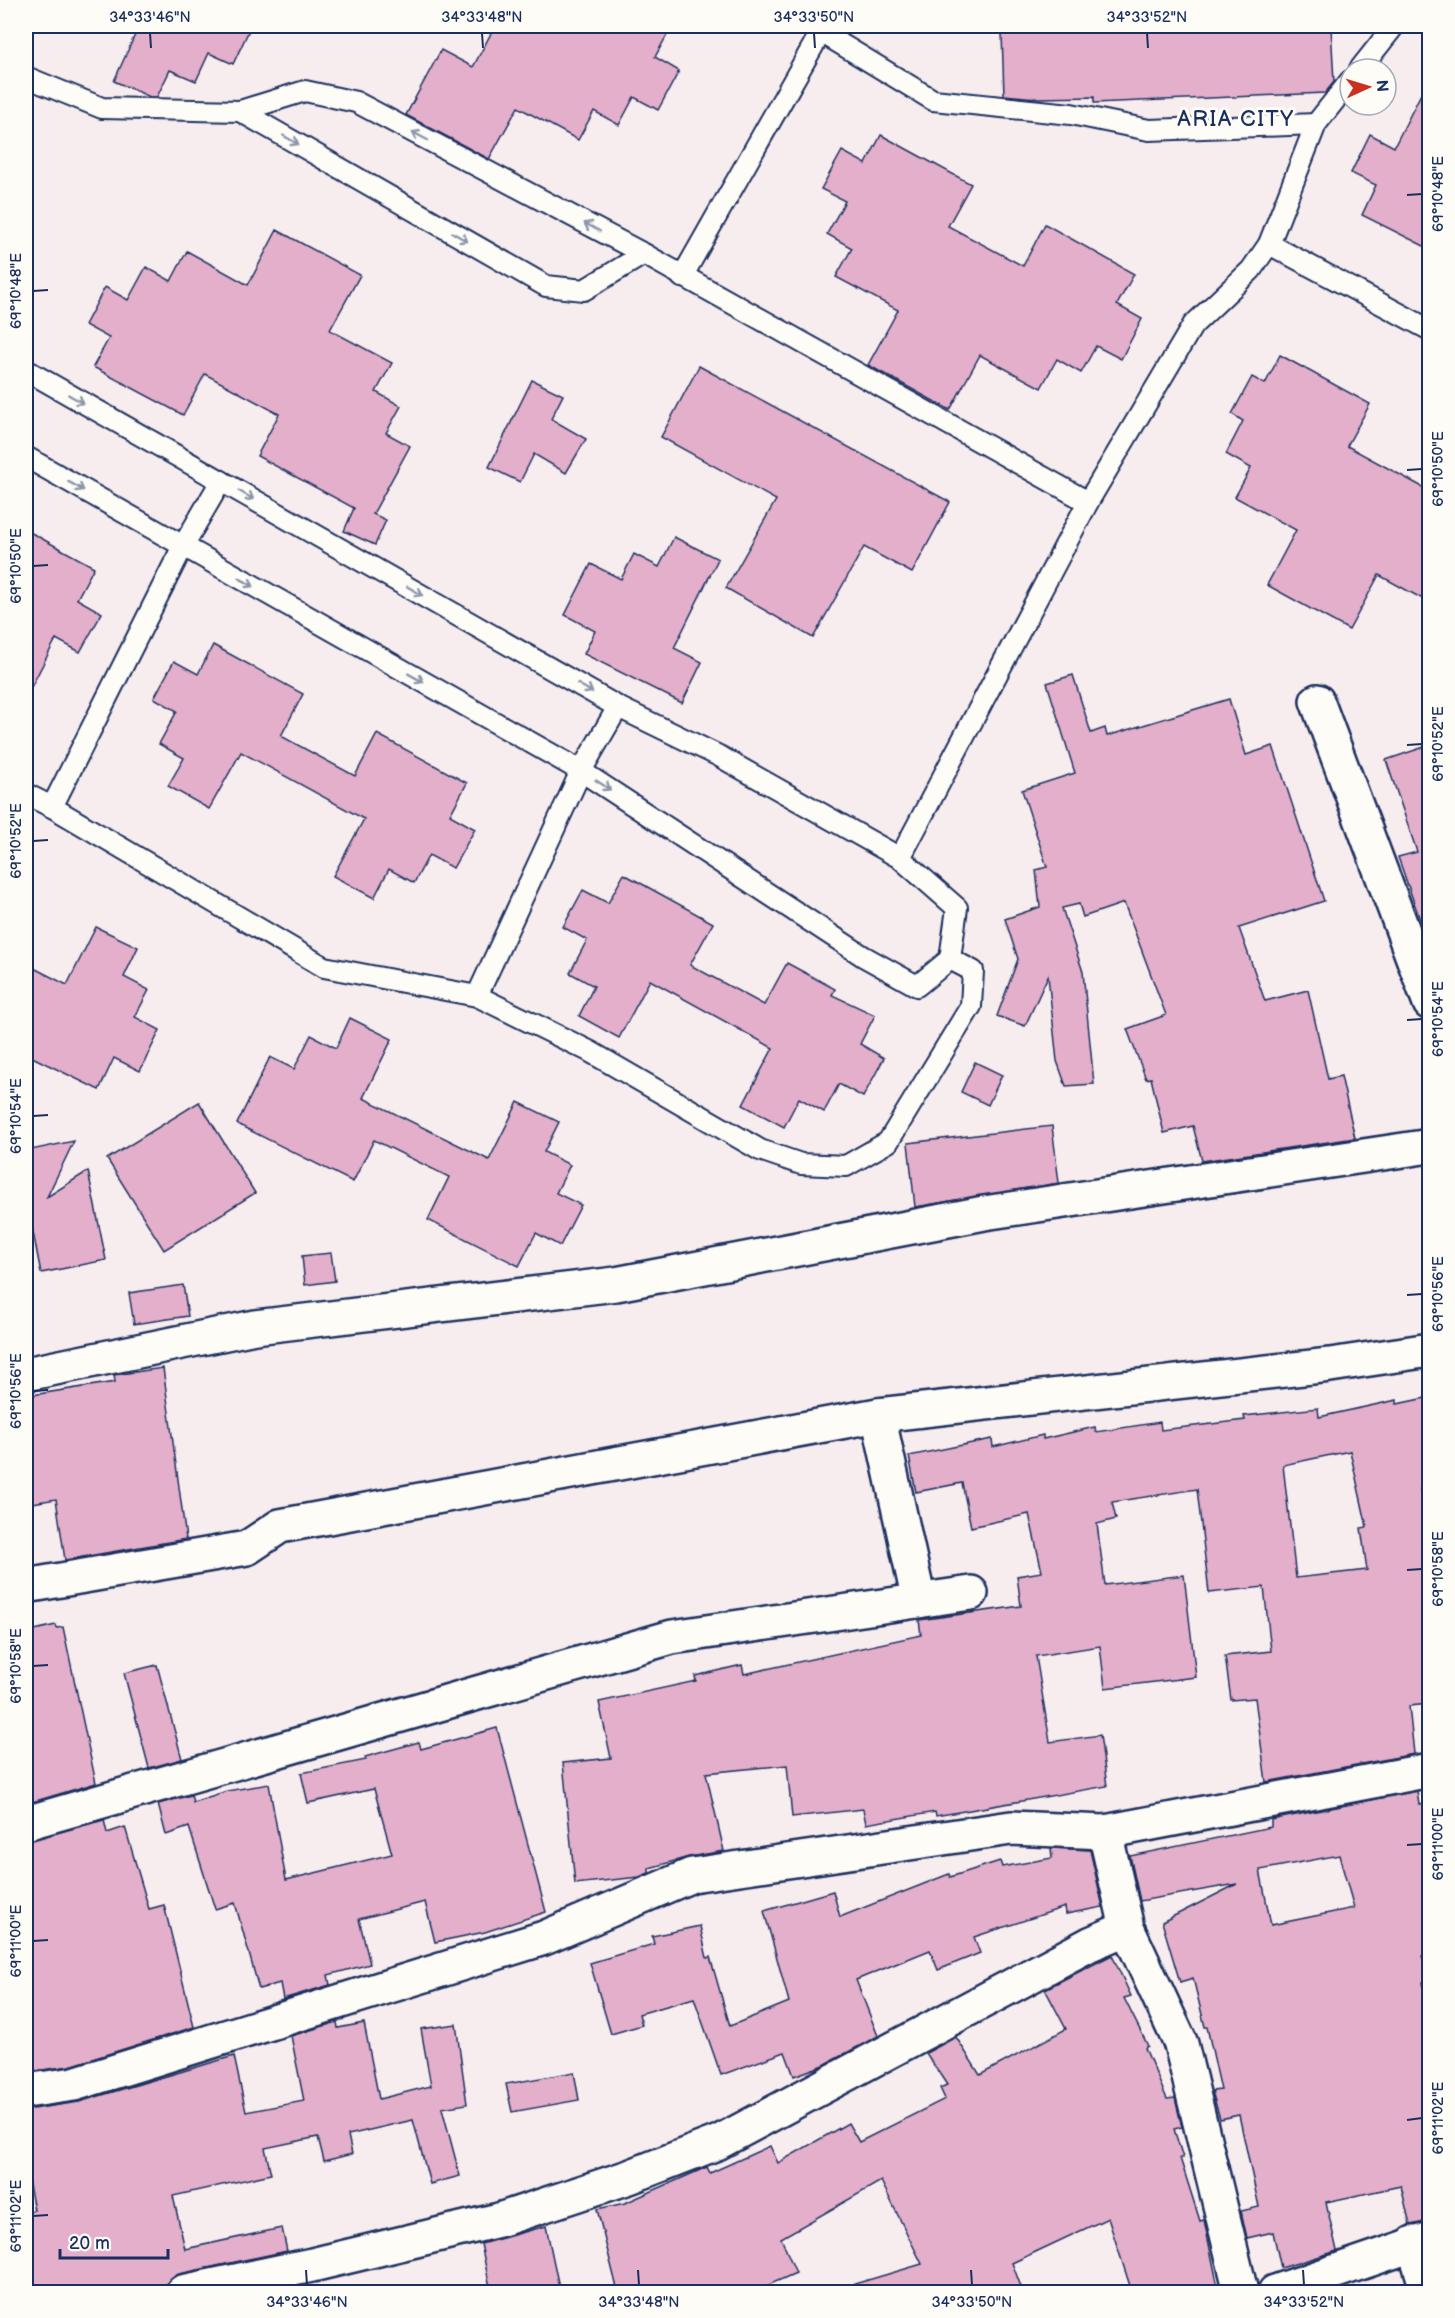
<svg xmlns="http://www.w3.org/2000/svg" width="1455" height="2318" font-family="'Balsamiq Sans',sans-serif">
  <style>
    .building { fill: #e3afcb; stroke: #1b2f5e; stroke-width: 1.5; fill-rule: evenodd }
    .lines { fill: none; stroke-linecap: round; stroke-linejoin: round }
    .lane-casing { stroke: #1b2f5e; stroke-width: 24 }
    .street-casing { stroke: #1b2f5e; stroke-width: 38 }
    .lane { stroke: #fdfcf7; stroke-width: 20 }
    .street { stroke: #fdfcf7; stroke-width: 33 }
    .oneway { stroke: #8c96aa }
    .ticks { fill: none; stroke: #1b2f5e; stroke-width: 2 }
    .labels { text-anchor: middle; stroke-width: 6; stroke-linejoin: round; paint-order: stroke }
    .neighbourhood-label { font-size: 22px; letter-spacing: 1.5px; fill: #1b2f5e; stroke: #fdfcf7 }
    .neatline { fill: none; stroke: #1b2f5e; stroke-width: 2 }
    .ticks-label { font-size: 15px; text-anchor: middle; fill: #1b2f5e }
  </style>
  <rect width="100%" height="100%" fill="#f8edee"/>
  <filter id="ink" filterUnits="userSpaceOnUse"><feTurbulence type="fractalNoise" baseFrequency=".0167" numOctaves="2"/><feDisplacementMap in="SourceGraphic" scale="12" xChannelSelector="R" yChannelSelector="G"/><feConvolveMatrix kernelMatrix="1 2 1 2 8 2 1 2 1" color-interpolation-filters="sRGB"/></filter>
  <g filter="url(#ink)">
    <g class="building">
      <path d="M 139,26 L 251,26 L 233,64 L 209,53 L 196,81 L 170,70 L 157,97 L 150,97 L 114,81 Z"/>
      <path d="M 495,26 L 672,26 L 655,57 L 679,71 L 658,110 L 634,97 L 619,125 L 594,111 L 578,140 L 518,107 L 489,159 L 406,115 L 441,50 L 473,67 Z"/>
      <path d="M 1091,26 L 1331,26 L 1334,82 L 1325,93 L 1094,103 L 1094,97 L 1037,98 L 1004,95 L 1002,33 L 1091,30 Z"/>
      <path d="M 1430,76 L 1430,249 L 1362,215 L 1376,185 L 1351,173 L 1370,134 L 1394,147 Z"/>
      <path d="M 881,135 L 971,184 L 948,226 L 1023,266 L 1045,224 L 1134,274 L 1117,305 L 1142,319 L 1121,359 L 1096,346 L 1081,373 L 1057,359 L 1041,388 L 980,355 L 950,410 L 868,365 L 898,310 L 836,277 L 852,248 L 827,234 L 845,201 L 821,189 L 842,151 L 866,164 Z"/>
      <path d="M 277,230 L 360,275 L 330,330 L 392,363 L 376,392 L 401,406 L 386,433 L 410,446 L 373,514 L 386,520 L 375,545 L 344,531 L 354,508 L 257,456 L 279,414 L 205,374 L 183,415 L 93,367 L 109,338 L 85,325 L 105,287 L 128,300 L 146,267 L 171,281 L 187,251 L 248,285 Z"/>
      <path d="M 1280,355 L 1370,404 L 1347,446 L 1430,491 L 1430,603 L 1379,575 L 1349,630 L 1267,585 L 1296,530 L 1235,497 L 1251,468 L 1226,454 L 1243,421 L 1232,414 L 1252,377 L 1265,384 Z"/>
      <path d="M 699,366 L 950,502 L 912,573 L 864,547 L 813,638 L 726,588 L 776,500 L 661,437 Z"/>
      <path d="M 532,380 L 563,395 L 551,419 L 586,439 L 566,473 L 534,454 L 520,482 L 489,467 Z"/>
      <path d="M 26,530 L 94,567 L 77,599 L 102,613 L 80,652 L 56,639 L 26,697 Z"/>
      <path d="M 674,537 L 718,559 L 674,648 L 702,662 L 682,703 L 584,654 L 595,631 L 565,615 L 591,564 L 621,579 L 634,554 L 659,567 Z"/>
      <path d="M 213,645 L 303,694 L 281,736 L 355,776 L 377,734 L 467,783 L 450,815 L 475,829 L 453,868 L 429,855 L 414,883 L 389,869 L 374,898 L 333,876 L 364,819 L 241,752 L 209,809 L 168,786 L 184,758 L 159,744 L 177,711 L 154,698 L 174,661 L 198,674 Z"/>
      <path d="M 1073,675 L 1091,733 L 1105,728 L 1107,736 L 1229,699 L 1246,755 L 1273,746 L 1324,901 L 1239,928 L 1265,1001 L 1308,990 L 1328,1079 L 1341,1076 L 1355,1138 L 1202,1161 L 1193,1126 L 1164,1133 L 1151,1078 L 1146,1079 L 1127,1029 L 1166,1015 L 1124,903 L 1083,917 L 1079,904 L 1062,908 L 1083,972 L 1094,1084 L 1066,1086 L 1057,1061 L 1048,976 L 1025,1026 L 997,1016 L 1018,959 L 1005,919 L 1040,907 L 1036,870 L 1047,867 L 1022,790 L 1075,773 L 1047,683 Z"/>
      <path d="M 1430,745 L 1430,934 L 1425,934 L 1398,857 L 1417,852 L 1386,760 Z"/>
      <path d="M 624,874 L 713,923 L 690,965 L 764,1005 L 787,963 L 835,989 L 832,995 L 875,1015 L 860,1044 L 884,1058 L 863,1097 L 839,1084 L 824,1112 L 799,1098 L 784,1127 L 743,1105 L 773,1048 L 650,980 L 619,1038 L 579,1016 L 594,986 L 570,973 L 587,940 L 563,927 L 583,890 L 608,903 Z"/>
      <path d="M 96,927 L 138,947 L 124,977 L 149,990 L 135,1017 L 160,1030 L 140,1071 L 114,1058 L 99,1090 L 26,1054 L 26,964 L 67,985 Z"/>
      <path d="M 350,1018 L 392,1039 L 363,1098 L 489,1160 L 518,1102 L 559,1122 L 544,1152 L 570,1165 L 556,1193 L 581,1205 L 560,1246 L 536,1233 L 519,1266 L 428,1220 L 449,1177 L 374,1140 L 353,1182 L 237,1124 L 270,1057 L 294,1069 L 311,1035 L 336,1048 Z"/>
      <path d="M 975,1062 L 1002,1075 L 988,1105 L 961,1092 Z"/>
      <path d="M 199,1102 L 255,1193 L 164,1250 L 107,1159 Z"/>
      <path d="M 1052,1126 L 1059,1183 L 915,1207 L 908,1143 Z"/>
      <path d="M 74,1141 L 47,1197 L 88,1171 L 106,1260 L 41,1273 L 32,1227 L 26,1241 L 26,1151 Z"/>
      <path d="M 331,1253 L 335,1281 L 305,1285 L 302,1256 Z"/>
      <path d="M 183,1285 L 188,1316 L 134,1324 L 129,1293 Z"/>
      <path d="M 163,1368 L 186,1539 L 65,1560 L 56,1499 L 26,1504 L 26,1396 L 115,1382 L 114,1375 Z"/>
      <path d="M 1430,1397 L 1430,1487 L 1420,1489 L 1428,1556 L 1423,1557 L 1430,1605 L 1430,1704 L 1409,1706 L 1414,1754 L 1266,1782 L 1255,1698 L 1231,1700 L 1225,1656 L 1271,1651 L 1264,1587 L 1209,1593 L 1197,1489 L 1112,1502 L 1116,1519 L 1097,1524 L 1105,1585 L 1184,1575 L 1196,1677 L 1105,1688 L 1100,1646 L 1036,1656 L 1050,1742 L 1100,1735 L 1107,1786 L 936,1816 L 935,1812 L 866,1824 L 863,1809 L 792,1817 L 787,1765 L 706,1773 L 724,1851 L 689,1857 L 649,1868 L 649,1873 L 639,1877 L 575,1884 L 563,1763 L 611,1758 L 599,1702 L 696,1681 L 695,1676 L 742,1665 L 744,1674 L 921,1635 L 919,1620 L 1021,1606 L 1017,1576 L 1042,1572 L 1029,1514 L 971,1527 L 962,1483 L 916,1492 L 909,1456 L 992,1439 L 993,1447 L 1043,1435 L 1043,1439 L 1095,1427 L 1096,1432 L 1160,1422 L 1161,1430 L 1245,1420 L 1244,1416 L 1318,1408 L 1319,1417 L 1397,1400 L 1397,1404 ZM 1350,1451 L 1367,1527 L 1361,1528 L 1367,1570 L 1296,1578 L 1283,1465 Z"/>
      <path d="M 56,1625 L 57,1628 L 63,1627 L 96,1783 L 26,1804 L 26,1632 Z"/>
      <path d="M 157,1665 L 182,1759 L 149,1768 L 124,1673 Z"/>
      <path d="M 497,1728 L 546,1912 L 485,1932 L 435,1942 L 425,1902 L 359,1919 L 370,1964 L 328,1975 L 330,1985 L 283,1999 L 280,1983 L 259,1989 L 235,1903 L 215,1909 L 189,1827 L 166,1835 L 158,1804 L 191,1795 L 193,1802 L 227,1791 L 269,1784 L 286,1880 L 392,1854 L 374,1789 L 308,1803 L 301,1773 L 366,1760 L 365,1757 L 419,1742 L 421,1749 Z"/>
      <path d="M 1417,1791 L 1419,1805 L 1430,1803 L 1430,1955 L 1422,1956 L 1429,1980 L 1423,1982 L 1430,2025 L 1430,2221 L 1410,2225 L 1401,2186 L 1326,2202 L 1337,2251 L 1281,2268 L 1273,2232 L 1247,2238 L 1241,2211 L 1259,2207 L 1239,2115 L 1220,2119 L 1212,2091 L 1221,2090 L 1207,2027 L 1205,2027 L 1193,1978 L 1180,1982 L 1162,1922 L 1237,1884 L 1140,1901 L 1130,1856 L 1271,1827 L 1271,1820 ZM 1339,1855 L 1354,1908 L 1271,1925 L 1260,1870 Z"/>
      <path d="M 104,1820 L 107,1833 L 125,1827 L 149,1909 L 164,1905 L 194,2027 L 70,2066 L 35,2071 L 26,2031 L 26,1841 Z"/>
      <path d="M 1051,1848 L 1090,1850 L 1103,1907 L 1066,1914 L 1065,1907 L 974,1937 L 980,1953 L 938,1970 L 930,1950 L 856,1980 L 878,2036 L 824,2065 L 794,2076 L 785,2052 L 721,2075 L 694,1998 L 639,2014 L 642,2025 L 611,2034 L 590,1963 L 654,1944 L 652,1936 L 700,1926 L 707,1958 L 710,1957 L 730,2026 L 789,2002 L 764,1911 L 833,1891 L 840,1917 L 949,1874 L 950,1877 L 1000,1861 L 1002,1867 L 1052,1858 Z"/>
      <path d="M 1112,1955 L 1131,1996 L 1124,1998 L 1148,2046 L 1145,2048 L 1167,2099 L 1175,2098 L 1182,2127 L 1174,2129 L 1183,2158 L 1180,2158 L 1200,2221 L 1204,2220 L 1219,2292 L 1132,2292 L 1108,2218 L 1012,2263 L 1023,2292 L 852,2292 L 851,2285 L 922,2264 L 881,2181 L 781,2238 L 796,2273 L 752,2292 L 618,2292 L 597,2209 L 625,2203 L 707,2167 L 710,2173 L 770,2146 L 778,2163 L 848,2123 L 859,2142 L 945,2099 L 940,2088 L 947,2085 L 926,2053 L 956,2037 L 980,2075 L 1066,2029 L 1045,1989 Z"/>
      <path d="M 337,2022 L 338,2028 L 364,2023 L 379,2099 L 431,2086 L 421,2029 L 456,2024 L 467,2104 L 442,2108 L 460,2176 L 430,2184 L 413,2120 L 348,2135 L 352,2154 L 324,2161 L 318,2137 L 265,2148 L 271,2174 L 173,2196 L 185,2249 L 282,2228 L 287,2251 L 179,2274 L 171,2278 L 167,2284 L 130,2292 L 26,2292 L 26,2212 L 34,2210 L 26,2170 L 26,2110 L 79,2102 L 234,2056 L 246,2112 L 304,2101 L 291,2036 Z"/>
      <path d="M 574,2072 L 579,2100 L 512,2112 L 506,2084 Z"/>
      <path d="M 546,2226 L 560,2292 L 491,2292 L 481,2244 Z"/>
    </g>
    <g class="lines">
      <g class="lane-casing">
        <g id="lane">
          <path d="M 814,26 L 821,32 L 933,100 L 1071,114 L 1149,130 L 1316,124"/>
          <path d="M 1360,69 L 1394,26"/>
          <path d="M 26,77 L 102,108 L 240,111 L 305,91 L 356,102 L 644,254 L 1088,502"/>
          <path d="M 240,111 L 546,286 L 584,290 L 644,254"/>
          <path d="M 1269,244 L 1430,330"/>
          <path d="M 682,277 L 821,32"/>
          <path d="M 26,370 L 618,707 L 719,756 L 900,858 L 957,908 L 950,959 L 917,986 L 863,956 L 581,771 L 26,457"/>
          <path d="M 26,794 L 52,807 L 324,967 L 477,996 L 589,1051 L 760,1150 L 801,1164 L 846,1166 L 888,1142 L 971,1006 L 973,971 L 950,959"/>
          <path d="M 52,807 L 183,546 L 221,481"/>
          <path d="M 900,858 L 1088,502 L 1193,325 L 1251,270 L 1269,244 L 1316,124 L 1350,81"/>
          <path d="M 477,996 L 581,771 L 618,707"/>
        </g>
      </g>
      <g class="street-casing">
        <g id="street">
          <path d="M 1317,701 L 1430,1003"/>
          <path d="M 26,1374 L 255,1327 L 616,1284 L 984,1213 L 1430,1146"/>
          <path d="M 878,1415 L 919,1601"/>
          <path d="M 26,1586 L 247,1548 L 280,1526 L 878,1415 L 1330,1365 L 1430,1350"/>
          <path d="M 26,1823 L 672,1637 L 971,1593"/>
          <path d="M 1105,1832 L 1127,1928 L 1181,2044 L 1241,2292"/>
          <path d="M 26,2091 L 74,2084 L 544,1938 L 692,1875 L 1011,1828 L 1105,1832 L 1430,1770"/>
          <path d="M 1413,2243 L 1428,2292"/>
          <path d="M 183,2292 L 312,2265 L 499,2220 L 629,2177 L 719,2142 L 1090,1944 L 1127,1928"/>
          <path d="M 1275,2292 L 1430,2239"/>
        </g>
      </g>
      <use href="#lane" class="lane"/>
      <use href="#street" class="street"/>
    </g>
    <defs><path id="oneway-shaft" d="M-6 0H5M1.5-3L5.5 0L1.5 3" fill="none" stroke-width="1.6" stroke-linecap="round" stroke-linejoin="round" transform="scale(1.5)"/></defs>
    <g class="oneway">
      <use href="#oneway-shaft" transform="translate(420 136) rotate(-152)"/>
      <use href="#oneway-shaft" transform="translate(291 140) rotate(30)"/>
      <use href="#oneway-shaft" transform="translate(592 227) rotate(-152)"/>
      <use href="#oneway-shaft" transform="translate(460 237) rotate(30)"/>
      <use href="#oneway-shaft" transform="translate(76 399) rotate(30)"/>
      <use href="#oneway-shaft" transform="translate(76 486) rotate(29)"/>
      <use href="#oneway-shaft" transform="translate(246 495) rotate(30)"/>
      <use href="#oneway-shaft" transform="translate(246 582) rotate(29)"/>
      <use href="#oneway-shaft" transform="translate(415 591) rotate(30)"/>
      <use href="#oneway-shaft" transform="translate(416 678) rotate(29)"/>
      <use href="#oneway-shaft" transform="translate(585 688) rotate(30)"/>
      <use href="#oneway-shaft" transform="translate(603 785) rotate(33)"/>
    </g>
  </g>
  <path class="ticks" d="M 150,33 L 151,48M 482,33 L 483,48M 814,33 L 815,48M 1147,33 L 1148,48M 1407,195 L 1422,194M 33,291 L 48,290M 1407,470 L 1422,469M 33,566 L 48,565M 1407,745 L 1422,744M 33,841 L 48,840M 1407,1020 L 1422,1019M 33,1116 L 48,1115M 1407,1295 L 1422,1294M 33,1391 L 48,1390M 1407,1570 L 1422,1569M 33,1666 L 48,1665M 1407,1845 L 1422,1844M 33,1941 L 48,1940M 1407,2120 L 1422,2118M 33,2216 L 48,2215M 306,2270 L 307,2285M 638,2270 L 639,2285M 971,2270 L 972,2285M 1303,2270 L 1304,2285"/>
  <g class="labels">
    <g class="neighbourhood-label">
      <text x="1236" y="126">ARIA CITY</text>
    </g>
  </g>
  <rect width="1455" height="2318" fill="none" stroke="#fdfcf7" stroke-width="66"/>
  <g transform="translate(1368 87) rotate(86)"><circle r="28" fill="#fdfcf7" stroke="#a3aaba" stroke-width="1.5"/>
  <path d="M0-4.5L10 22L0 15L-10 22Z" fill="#c8321e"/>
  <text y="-9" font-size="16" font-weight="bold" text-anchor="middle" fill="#1b2f5e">N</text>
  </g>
  <path d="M60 2249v9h108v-9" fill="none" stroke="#1b2f5e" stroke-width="3"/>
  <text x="69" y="2249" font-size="18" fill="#1b2f5e" stroke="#fdfcf7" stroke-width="4.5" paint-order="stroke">20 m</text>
  <rect x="33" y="33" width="1389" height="2252" class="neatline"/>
  <g class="ticks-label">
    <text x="150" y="22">34°33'46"N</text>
    <text x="482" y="22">34°33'48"N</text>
    <text x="814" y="22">34°33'50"N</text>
    <text x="1147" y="22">34°33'52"N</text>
    <text transform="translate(1438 194) rotate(-90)" y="5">69°10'48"E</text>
    <text transform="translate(16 291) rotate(-90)" y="5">69°10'48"E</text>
    <text transform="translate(1438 469) rotate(-90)" y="5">69°10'50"E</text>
    <text transform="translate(16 566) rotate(-90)" y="5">69°10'50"E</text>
    <text transform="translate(1438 744) rotate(-90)" y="5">69°10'52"E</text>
    <text transform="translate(16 841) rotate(-90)" y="5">69°10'52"E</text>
    <text transform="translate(1438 1019) rotate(-90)" y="5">69°10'54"E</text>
    <text transform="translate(16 1116) rotate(-90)" y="5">69°10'54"E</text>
    <text transform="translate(1438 1294) rotate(-90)" y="5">69°10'56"E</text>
    <text transform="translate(16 1391) rotate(-90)" y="5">69°10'56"E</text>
    <text transform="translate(1438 1569) rotate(-90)" y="5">69°10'58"E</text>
    <text transform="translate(16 1666) rotate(-90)" y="5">69°10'58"E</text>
    <text transform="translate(1438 1844) rotate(-90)" y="5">69°11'00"E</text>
    <text transform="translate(16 1941) rotate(-90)" y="5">69°11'00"E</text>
    <text transform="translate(1438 2118) rotate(-90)" y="5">69°11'02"E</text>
    <text transform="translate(16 2216) rotate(-90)" y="5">69°11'02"E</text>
    <text x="307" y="2307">34°33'46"N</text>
    <text x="639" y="2307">34°33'48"N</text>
    <text x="972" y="2307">34°33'50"N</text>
    <text x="1304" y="2307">34°33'52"N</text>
  </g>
</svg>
